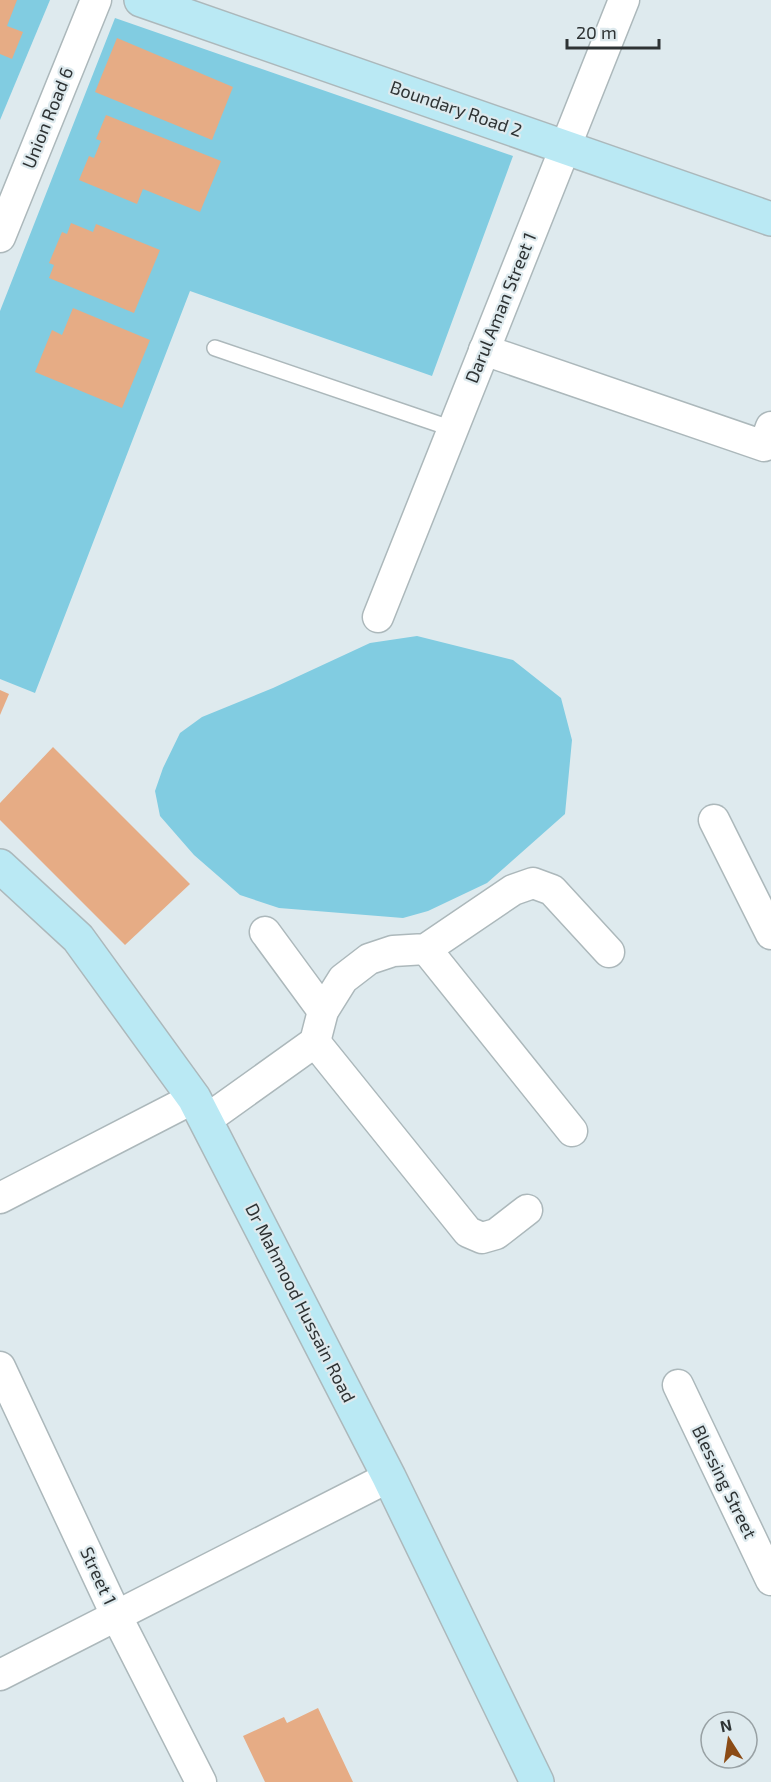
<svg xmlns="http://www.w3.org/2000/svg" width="771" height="1782" font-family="'Exo 2',sans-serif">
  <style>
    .green { fill: #81cce1 }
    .building { fill: #e6ac85 }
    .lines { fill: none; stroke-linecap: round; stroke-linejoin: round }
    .lane-casing { stroke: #acb8bb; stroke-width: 18 }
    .street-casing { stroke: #acb8bb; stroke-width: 33 }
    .secondary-casing { stroke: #acb8bb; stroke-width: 36 }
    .lane { stroke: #fff; stroke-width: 15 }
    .street { stroke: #fff; stroke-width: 30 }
    .secondary { stroke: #bae9f4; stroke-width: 33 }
    .labels { text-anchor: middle; stroke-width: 4.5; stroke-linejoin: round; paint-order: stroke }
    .street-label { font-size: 18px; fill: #2e3334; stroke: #deeaee }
  </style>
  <rect width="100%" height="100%" fill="#deeaee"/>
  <g class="green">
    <path d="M 0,0 L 50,0 L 0,120 Z"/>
    <path d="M 115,18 L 513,156 L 432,376 L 190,291 L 35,693 L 0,679 L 0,311 Z"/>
    <path d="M 417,636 L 513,660 L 561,698 L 572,740 L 565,814 L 487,883 L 428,911 L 403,918 L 279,908 L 240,895 L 194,855 L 160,816 L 155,791 L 163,768 L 180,733 L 202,717 L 273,688 L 370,643 Z"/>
  </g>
  <g class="building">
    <path d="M 0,0 L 17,0 L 7,26 L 23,32 L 12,59 L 0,54 Z"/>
    <path d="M 117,38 L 233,87 L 212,140 L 95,92 Z"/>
    <path d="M 106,115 L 221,161 L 200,212 L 143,189 L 137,204 L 79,180 L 89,156 L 94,158 L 101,141 L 96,139 Z"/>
    <path d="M 71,223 L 93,232 L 96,224 L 160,250 L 134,313 L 49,278 L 54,265 L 49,263 L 62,232 L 67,234 Z"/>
    <path d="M 73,308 L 150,340 L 122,408 L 35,372 L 52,330 L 62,335 Z"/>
    <path d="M 0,690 L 9,694 L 0,715 Z"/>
    <path d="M 53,747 L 190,884 L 125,945 L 0,820 L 0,803 Z"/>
    <path d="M 318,1708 L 353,1782 L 265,1782 L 243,1736 L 284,1717 L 287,1723 Z"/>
  </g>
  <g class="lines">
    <g class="lane-casing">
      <path id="lane" d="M 215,348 L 453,429"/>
    </g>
    <g class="street-casing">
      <g id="street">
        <path d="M 0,237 L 96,0"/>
        <path d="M 484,350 L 764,446 L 771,427"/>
        <path d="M 378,617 L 624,0"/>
        <path d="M 714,820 L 771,934"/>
        <path d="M 265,932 L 323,1011"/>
        <path d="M 426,949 L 572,1131"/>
        <path d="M 315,1042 L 468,1232 L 482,1238 L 496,1234 L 527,1210"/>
        <path d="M 206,1120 L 315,1042 L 323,1011 L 343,979 L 369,959 L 393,951 L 426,949 L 513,890 L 533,883 L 552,890 L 609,952"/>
        <path d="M 0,1198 L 194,1098"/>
        <path d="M 0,1367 L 116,1615 L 201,1782"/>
        <path d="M 678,1385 L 771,1580"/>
        <path d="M 0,1675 L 389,1477"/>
      </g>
    </g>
    <g class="secondary-casing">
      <g id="secondary">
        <path d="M 141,0 L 771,219"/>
        <path d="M 0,866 L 78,938 L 194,1098 L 389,1477 L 537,1782"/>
      </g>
    </g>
    <use href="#lane" class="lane"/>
    <use href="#street" class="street"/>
    <use href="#secondary" class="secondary"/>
  </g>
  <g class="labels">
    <g class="street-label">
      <text transform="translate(456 109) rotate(19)" y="6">Boundary Road 2</text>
      <text transform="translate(48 118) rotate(-68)" y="6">Union Road 6</text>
      <text transform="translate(501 308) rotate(-68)" y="6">Darul Aman Street 1</text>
      <text transform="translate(300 1303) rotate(63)" y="6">Dr Mahmood Hussain Road</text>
      <text transform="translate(724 1482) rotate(64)" y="6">Blessing Street</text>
      <text transform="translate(98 1576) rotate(65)" y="6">Street 1</text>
    </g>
  </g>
  <g transform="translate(729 1740) rotate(348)"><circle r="28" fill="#deeaee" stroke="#98a1a4" stroke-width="1.5"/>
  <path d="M0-4.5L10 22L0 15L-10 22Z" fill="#8b4b15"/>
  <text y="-9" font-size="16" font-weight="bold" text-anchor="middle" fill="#2e3334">N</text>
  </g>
  <path d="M567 39v9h92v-9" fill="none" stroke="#2e3334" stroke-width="3"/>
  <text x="576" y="39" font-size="18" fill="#2e3334" stroke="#deeaee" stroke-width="4.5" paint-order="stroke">20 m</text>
</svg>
